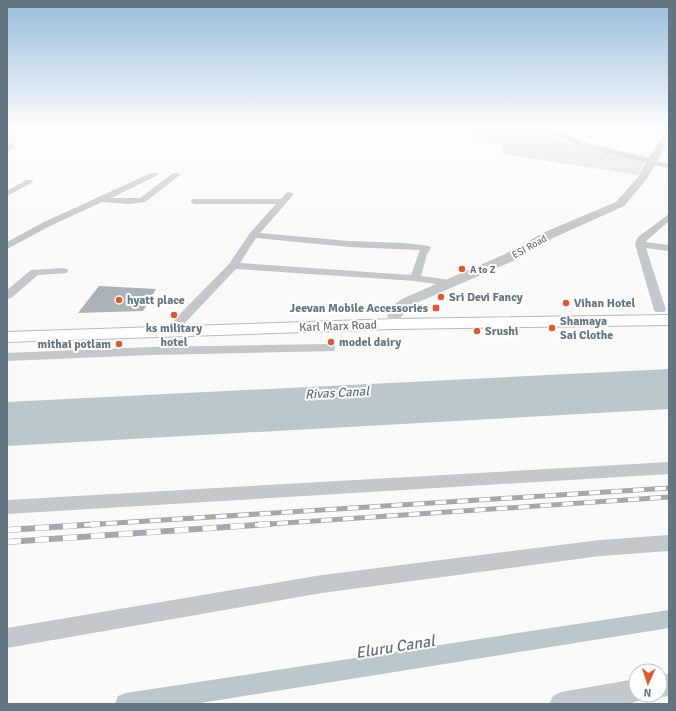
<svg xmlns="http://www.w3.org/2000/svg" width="676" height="711" font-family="Signika,sans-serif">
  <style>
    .green { fill: #dadfd7 }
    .water { fill: #bbc7cb }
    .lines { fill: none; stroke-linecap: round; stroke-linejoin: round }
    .canal { fill: #bbc7cb; fill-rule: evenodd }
    .building { fill: #aab3b9 }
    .secondary-casing { stroke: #b3babf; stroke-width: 2 }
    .minor { fill: #c3c8cc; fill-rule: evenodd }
    .tertiary { fill: #c3c8cc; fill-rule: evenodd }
    .secondary { fill: #fff; fill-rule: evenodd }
    .rail-far1-casing { stroke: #a2aab0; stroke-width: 5 }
    .rail-casing { stroke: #a2aab0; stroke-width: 6 }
    .rail-far1 { stroke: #fff; stroke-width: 3.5; stroke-dasharray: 11; stroke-linecap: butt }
    .rail { stroke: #fff; stroke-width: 5; stroke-dasharray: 14; stroke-linecap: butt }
    .poi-dot { fill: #e4572e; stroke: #fff; stroke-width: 1.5 }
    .labels { text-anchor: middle; stroke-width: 4; stroke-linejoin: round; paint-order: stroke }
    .far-street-label { font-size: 10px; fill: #657683; stroke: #fff }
    .far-poi-label { font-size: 10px; font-weight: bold; fill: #657683; stroke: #fff; text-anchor: start }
    .poi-label { font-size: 12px; font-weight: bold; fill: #657683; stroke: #fff; text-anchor: start }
    .street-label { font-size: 12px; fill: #657683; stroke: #fff }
    .water-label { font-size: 13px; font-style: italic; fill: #60757c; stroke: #fff }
    .near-water-label { font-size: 16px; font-style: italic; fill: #60757c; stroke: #fff }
  </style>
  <rect width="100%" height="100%" fill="#fafaf8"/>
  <path class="green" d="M 483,128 L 537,128 L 550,137 L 571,144 L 644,163 L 638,175 L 503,154 L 502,147 L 495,143 L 472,138 Z"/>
  <path class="water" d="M 669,369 L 669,409 L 7,446 L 7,402 Z"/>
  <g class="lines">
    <path class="canal" d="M 669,610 L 669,628 L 194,704 L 115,704 L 118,696 L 126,693 Z"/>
  </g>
  <path class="building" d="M 99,286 L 156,289 L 143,311 L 78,313 Z"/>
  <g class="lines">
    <g class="secondary-casing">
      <path id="secondary" d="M 669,315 L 669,325 L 395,329 L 7,342 L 7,332 L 395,319 Z"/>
    </g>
    <g class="minor">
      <path d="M 553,128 L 565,128 L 562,130 L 553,130 Z"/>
      <path d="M 655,128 L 669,128 L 669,131 L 658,130 Z"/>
      <path d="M 7,142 L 14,144 L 15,147 L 7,153 L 7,148 L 9,146 L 7,146 Z"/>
      <path d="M 649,160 L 669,164 L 669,168 L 649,164 Z"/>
      <path d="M 151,173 L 157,173 L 158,175 L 111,198 L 140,198 L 173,173 L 179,173 L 180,175 L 145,202 L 129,204 L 102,202 L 50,226 L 7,249 L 7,242 L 44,222 Z"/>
      <path d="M 26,180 L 32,180 L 33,182 L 7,196 L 7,191 Z"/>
      <path d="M 287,192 L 290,192 L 294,194 L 260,233 L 349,241 L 405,243 L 429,246 L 431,248 L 427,254 L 421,276 L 450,280 L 455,283 L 450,286 L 415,281 L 236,269 L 183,325 L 175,325 L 173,322 L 175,319 L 229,264 L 250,233 L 276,204 L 195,204 L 192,203 L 191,201 L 192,199 L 281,199 ZM 256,238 L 349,247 L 420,250 L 411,275 L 240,263 Z"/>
      <path d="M 669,214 L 669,221 L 645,242 L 669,245 L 669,251 L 646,248 L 666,310 L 664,312 L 656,312 L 654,310 L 635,244 L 638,237 Z"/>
      <path d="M 63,268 L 67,269 L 68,271 L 67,273 L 38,275 L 11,298 L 7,299 L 7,290 L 31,270 Z"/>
      <path d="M 329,344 L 334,345 L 335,348 L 334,351 L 151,355 L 7,361 L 7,353 L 151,347 Z"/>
      <path d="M 669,462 L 669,474 L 7,514 L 7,500 Z"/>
      <path d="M 669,535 L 669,551 L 600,556 L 322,593 L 7,648 L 7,628 L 322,575 L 600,540 Z"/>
      <path d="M 669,674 L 669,696 L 660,697 L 654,695 L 660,695 L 660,675 Z"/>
      <path d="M 636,679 L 636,695 L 646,695 L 644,699 L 628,704 L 549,704 L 553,696 L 561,692 Z"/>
    </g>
    <path class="tertiary" d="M 543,128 L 553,128 L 583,142 L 649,158 L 665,131 L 669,129 L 669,138 L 657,162 L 646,180 L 624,206 L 553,238 L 513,261 L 414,304 L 407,309 L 400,319 L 395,321 L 390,319 L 387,316 L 396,303 L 404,298 L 503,255 L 545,232 L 616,202 L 638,177 L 646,163 L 577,146 Z"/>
    <use href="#secondary" class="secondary"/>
    <g class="rail-far1-casing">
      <g id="rail-far1">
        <path d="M 84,525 L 669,488"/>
        <path d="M 255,525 L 669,497"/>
      </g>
    </g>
    <g class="rail-casing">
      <g id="rail">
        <path d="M 7,530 L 100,524"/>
        <path d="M 7,542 L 270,524"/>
      </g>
    </g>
    <use href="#rail-far1" class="rail-far1"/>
    <use href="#rail" class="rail"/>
  </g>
  <linearGradient id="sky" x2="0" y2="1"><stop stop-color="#96bcdc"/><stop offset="0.56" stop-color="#fdfdfc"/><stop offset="1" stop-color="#fdfdfc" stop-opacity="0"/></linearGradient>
  <rect width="676" height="228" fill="url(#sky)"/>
  <g class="poi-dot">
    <circle cx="462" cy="269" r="4"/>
    <circle cx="441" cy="297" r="4"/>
    <circle cx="119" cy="300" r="4"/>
    <circle cx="566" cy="303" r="4"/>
    <rect x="432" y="304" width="8" height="8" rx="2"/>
    <circle cx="174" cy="315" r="4"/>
    <circle cx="552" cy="328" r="4"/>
    <circle cx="477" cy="331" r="4"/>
    <circle cx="331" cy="342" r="4"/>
    <circle cx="119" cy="344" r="4"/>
  </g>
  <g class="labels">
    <g class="far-street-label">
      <text transform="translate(529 246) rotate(-29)" y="4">ESI Road</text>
    </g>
    <g class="far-poi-label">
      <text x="470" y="273">A to Z</text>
    </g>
    <g class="poi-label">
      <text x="449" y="301">Sri Devi Fancy</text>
      <text x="127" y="304">hyatt place</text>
      <text x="574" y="307">Vihan Hotel</text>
      <text x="428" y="312" text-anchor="end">Jeevan Mobile Accessories</text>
      <text x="560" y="325">Shamaya<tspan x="560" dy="14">Sai Clothe</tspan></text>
      <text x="174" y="332" text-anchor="middle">ks military<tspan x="174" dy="14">hotel</tspan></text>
      <text x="485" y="335">Srushi</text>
      <text x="339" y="346">model dairy</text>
      <text x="111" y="348" text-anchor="end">mithai potlam</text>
    </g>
    <g class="street-label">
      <text transform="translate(338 326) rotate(-2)" y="4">Karl Marx Road</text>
    </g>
    <g class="water-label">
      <text transform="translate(337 392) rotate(-3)" y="5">Rivas Canal</text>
    </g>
    <g class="near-water-label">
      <text transform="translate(395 646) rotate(-9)" y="6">Eluru Canal</text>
    </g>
  </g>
  <rect width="676" height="711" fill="none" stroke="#657683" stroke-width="16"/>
  <g transform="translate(648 683) rotate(183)"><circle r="19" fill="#ffffff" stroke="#c1c8cd"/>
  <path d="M0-3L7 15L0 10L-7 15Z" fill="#e4572e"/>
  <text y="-6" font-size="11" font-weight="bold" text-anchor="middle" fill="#657683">N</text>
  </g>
</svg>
